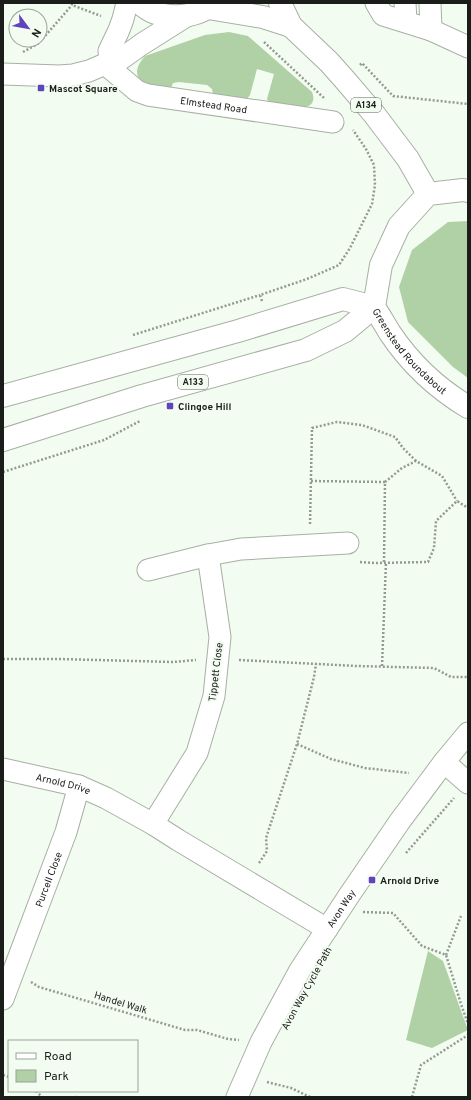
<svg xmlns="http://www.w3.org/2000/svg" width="471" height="1100" font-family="Overpass,sans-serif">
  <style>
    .green { fill: #b0d0a6 }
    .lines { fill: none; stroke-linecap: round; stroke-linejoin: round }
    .minor-casing { stroke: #a8b0a5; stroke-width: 23 }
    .major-casing { stroke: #a8b0a5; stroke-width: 24 }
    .path { stroke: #939a91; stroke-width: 2.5; stroke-dasharray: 2 2; stroke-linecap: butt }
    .minor { stroke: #fff; stroke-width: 21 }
    .major { stroke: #fff; stroke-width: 22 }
    .poi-dot { fill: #6044bd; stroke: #f3fcf0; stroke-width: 1.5 }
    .labels { text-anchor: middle; stroke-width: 4; stroke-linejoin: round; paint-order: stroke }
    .shield { fill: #f3fcf0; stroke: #5b605a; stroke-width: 1 }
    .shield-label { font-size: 9px; font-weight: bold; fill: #1a1d19 }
    .poi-label { font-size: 10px; font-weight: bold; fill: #1a1d19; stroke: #f3fcf0; text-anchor: start }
    .street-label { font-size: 10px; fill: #1a1d19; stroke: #f3fcf0 }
  </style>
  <rect width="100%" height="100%" fill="#f3fcf0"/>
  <g class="green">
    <path d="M 229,32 L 248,36 L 312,92 C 315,99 313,106 305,107 L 269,103 L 267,99 L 274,74 L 257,69 L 250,95 L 247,99 L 243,100 L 213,94 L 212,89 L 207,85 L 179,82 L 173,83 L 171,88 C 165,87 158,87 151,85 C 133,81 134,68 145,56 L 205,35 Z"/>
    <path d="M 468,221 L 468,378 L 453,367 L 408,322 L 399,287 L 412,250 L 448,222 Z"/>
    <path d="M 428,951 L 443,961 L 468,1030 L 432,1048 L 406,1040 Z"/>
  </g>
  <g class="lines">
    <g class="minor-casing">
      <g id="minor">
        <path d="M 376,3 L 383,15 L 431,30 L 468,47"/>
        <path d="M 405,3 L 406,21"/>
        <path d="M 430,3 L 431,30"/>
        <path d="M 110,61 L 109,51 L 119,30 L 123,19 L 127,3"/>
        <path id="s1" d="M 105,64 L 137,91 L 148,95 L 333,122"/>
        <path d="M 3,74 L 59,76 L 73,75 L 89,71 L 105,64 L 110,61 L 121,59 L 142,44 L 188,15"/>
        <path d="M 208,555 L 241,549 L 348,543"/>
        <path d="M 148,570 L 208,555 L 220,637 L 214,696 L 197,753 L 153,824"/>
        <path d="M 444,762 L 468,783"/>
        <path id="s2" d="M 3,769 L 79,786 L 106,798 L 153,824 L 178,840 L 327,929"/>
        <path id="s3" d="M 3,999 L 66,832 L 79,786"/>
        <path id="s4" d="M 237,1097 L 261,1042 L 300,970 L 350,894 L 400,821 L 444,762 L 468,733"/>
      </g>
    </g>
    <g class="major-casing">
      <g id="major">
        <path d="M 140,3 C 159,22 195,19 214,3"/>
        <path d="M 280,3 L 291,26 L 329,62 L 345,80 L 374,114 L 408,159 L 428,194"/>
        <path d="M 208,8 L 263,17 L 291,26"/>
        <path id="s5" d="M 468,191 L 463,190 L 428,194 L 399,226 L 381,265 L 374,307 C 380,316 385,325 390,333 C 410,363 438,389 468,407"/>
        <path d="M 3,396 L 238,331 L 343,299 L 374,307"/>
        <path d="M 3,440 L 142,396 L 306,350 L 345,331 L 374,307"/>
      </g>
    </g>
    <g class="path">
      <path d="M 72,3 L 72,5 L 101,16"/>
      <path d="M 264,42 L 324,98"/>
      <path d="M 23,52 L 39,43 L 72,5"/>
      <path d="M 360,65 L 362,63 L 393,96 L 468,104"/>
      <path d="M 262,301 L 260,295 L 307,279 L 339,265 L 350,248 L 372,204 L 375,185 L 374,165 L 366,149 L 353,130"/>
      <path d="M 133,335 L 260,295"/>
      <path d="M 3,472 L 104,440 L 140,421"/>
      <path d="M 311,481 L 385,482"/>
      <path d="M 310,524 L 312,428 L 337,422 L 362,425 L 395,437 L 403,448 L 416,461"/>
      <path d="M 360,562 L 375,563 L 428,562 L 434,548 L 436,521 L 457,501 L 468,508"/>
      <path d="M 384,562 L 385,482 L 402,468 L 416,461 L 442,476 L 457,501"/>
      <path d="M 3,659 L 59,659 L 173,662 L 196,660"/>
      <path d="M 239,660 L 357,666 L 434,668 L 451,677 L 468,677"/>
      <path d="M 382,666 L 386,562"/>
      <path d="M 297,744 L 331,759 L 365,768 L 409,773"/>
      <path d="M 406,853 L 454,798"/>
      <path d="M 259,863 L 267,851 L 266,838 L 297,744 L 314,677 L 316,664"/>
      <path d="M 363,912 L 393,913 L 422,946 L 446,955 L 461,1004 L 468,1024"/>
      <path d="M 446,955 L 461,916"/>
      <path d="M 31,982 L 39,987 L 185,1030 L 197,1030 L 228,1039 L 239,1040"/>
      <path d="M 3,1075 L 9,1077"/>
      <path d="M 267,1082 L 291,1088 L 310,1097"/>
      <path d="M 36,1091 L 42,1097"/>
      <path d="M 76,1097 L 77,1097"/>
      <path d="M 412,1097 L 421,1065 L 468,1035"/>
    </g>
    <use href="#minor" class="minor"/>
    <use href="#major" class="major"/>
  </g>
  <g class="poi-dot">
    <rect x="37" y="84" width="8" height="8" rx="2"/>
    <rect x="166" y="402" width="8" height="8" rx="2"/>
    <rect x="368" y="876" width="8" height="8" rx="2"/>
  </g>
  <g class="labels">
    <g class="shield">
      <rect x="351" y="98" width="30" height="14" rx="3"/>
      <rect x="178" y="375" width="30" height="14" rx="3"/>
    </g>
    <g class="shield-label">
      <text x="366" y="108">A134</text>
      <text x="193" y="385">A133</text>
    </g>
    <g class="poi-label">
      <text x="49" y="92">Mascot Square</text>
      <text x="178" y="410">Clingoe Hill</text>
      <text x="380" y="884">Arnold Drive</text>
    </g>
    <g class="street-label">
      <text dy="4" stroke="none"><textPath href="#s1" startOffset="120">Elmstead Road</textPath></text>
      <text dy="4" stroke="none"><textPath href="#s5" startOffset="226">Greenstead Roundabout</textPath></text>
      <text transform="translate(215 672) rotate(-83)" y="4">Tippett Close</text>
      <text dy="4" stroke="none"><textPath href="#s2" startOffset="62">Arnold Drive</textPath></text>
      <text dy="4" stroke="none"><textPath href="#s3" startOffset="128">Purcell Close</textPath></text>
      <text dy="4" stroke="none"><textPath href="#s4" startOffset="216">Avon Way</textPath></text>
      <text transform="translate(306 988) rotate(-61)" y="4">Avon Way Cycle Path</text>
      <text transform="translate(121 1002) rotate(17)" y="4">Handel Walk</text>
    </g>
  </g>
  <rect width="471" height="1100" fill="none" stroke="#1a1d19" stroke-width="8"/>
  <rect x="8" y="1040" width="130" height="52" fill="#f3fcf0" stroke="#9ca39a"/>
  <rect x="16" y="1053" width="20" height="6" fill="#ffffff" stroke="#9ca39a"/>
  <text x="44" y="1060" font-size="12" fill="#1a1d19">Road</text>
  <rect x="16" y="1070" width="20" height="12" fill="#b0d0a6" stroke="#9ca39a"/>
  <text x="44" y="1080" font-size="12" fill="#1a1d19">Park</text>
  <g transform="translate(28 28) rotate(122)"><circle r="19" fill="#f3fcf0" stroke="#9ca39a"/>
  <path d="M0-3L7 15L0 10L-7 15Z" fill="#6044bd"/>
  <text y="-6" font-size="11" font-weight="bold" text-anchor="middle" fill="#1a1d19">N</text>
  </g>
</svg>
